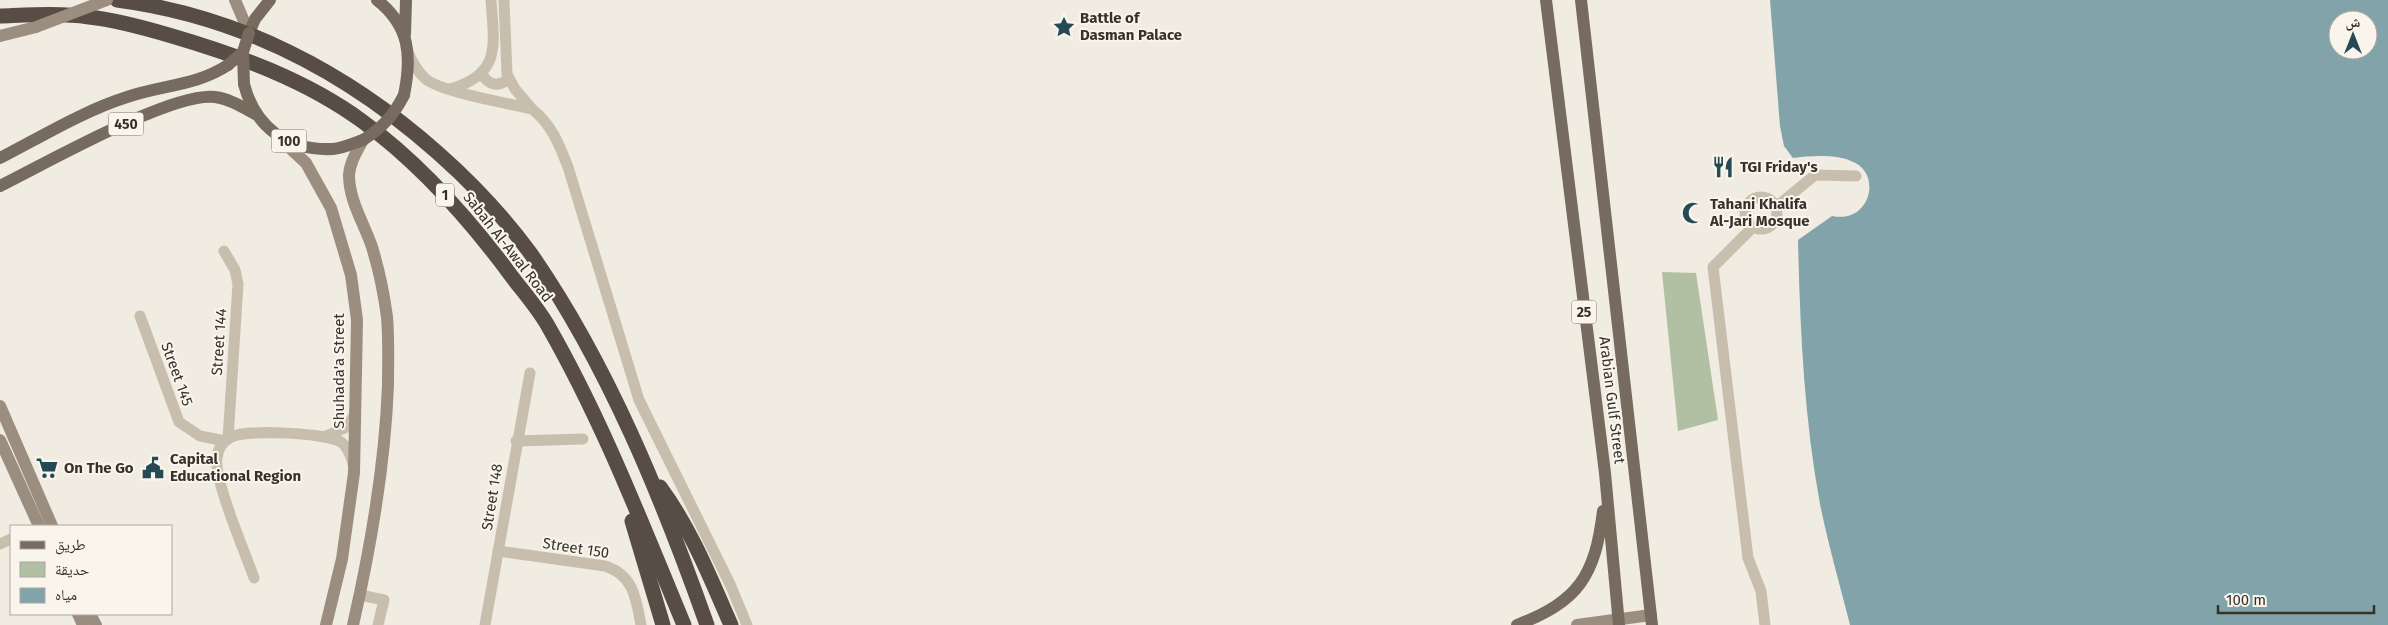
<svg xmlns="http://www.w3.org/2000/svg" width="2388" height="625" font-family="'Fira Sans','Noto Naskh Arabic',sans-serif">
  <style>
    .green { fill: #b1bfa3 }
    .water { fill: #83a3ab; fill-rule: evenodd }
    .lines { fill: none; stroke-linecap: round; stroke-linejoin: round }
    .street { stroke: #c8beae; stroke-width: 11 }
    .secondary { stroke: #9b8e80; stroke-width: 12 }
    .primary { stroke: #776b5f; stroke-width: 12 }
    .highway { stroke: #574d44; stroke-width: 15 }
    .secondary-bridge { stroke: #9b8e80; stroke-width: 12 }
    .primary-bridge { stroke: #776b5f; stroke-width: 12 }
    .labels { text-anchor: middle; stroke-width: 4; stroke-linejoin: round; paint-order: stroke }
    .shield { fill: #f9f5ed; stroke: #716c66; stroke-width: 1 }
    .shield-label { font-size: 14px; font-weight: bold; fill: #37312c }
    .poi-label { font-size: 15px; font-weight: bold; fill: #37312c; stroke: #f9f5ed; text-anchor: start }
    .street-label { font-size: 15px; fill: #37312c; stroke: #f9f5ed }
  </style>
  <rect width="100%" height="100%" fill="#f1ece1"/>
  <path class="green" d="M 1662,272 L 1696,273 L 1718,420 L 1678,431 Z"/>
  <path class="water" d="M 1770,0 L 2388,0 L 2388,625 L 1850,625 C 1840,585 1828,544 1820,504 C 1804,417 1800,328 1798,240 L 1832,216 C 1871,224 1883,172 1851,161 C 1834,154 1810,156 1793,158 L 1784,146 L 1780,126 ZM 2338,20 L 2368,20 L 2368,50 L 2338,50 Z"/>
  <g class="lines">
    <g class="street">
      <path d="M 504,0 L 507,74 L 515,89 L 532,109"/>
      <path d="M 409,55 C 414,64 418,73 427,80 C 446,93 507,103 532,109 C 552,125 559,144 568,167 L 639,400 L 730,584 L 747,625"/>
      <path d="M 482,74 C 489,86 498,87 509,79"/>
      <path d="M 450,89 C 502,74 494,45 491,0"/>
      <circle cx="1761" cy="213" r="16"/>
      <path d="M 1776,207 L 1815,175 L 1856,176"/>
      <path d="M 1753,227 L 1713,267 L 1748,558 L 1761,591 L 1765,625"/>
      <path d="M 224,251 L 235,270 L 238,284 L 228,439"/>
      <path d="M 140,316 L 179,422 L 200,436 L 225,441"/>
      <path d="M 326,436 L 347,427 L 355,414"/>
      <path d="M 516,441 L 583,439"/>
      <path d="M 0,544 L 11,539"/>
      <path d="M 498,551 L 605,566 C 634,575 636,599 641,625"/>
      <path d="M 254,578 C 245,552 214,481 217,458 C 218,448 223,441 231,437 C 247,429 326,433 341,442 C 348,447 351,456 353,464"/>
      <path d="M 360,595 L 384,600 L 378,625"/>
      <path d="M 485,625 L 530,373"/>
    </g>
    <g class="secondary">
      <path d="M 235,0 L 249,33"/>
      <path d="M 0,36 L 36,27"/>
      <path d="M 278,137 L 306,163 L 331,208 L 351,275 L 357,320 L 354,473 L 342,559 L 326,625"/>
      <path d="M 0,406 L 52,526"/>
      <path d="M 0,440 L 39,526"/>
      <path d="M 78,614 L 83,625"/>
      <path d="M 90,614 L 96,625"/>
      <path d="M 353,625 C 371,546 385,467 388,385 C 388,363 389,340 387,317 C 384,294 379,270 372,247 C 364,223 349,201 349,175 C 350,162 357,151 363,140"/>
      <path d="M 1577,625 L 1651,615"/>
    </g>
    <g class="primary">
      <path d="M 377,0 C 410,26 412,56 404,95"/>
      <path d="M 1546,0 L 1605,473 L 1619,625"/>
      <path d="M 1581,0 L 1652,625"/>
      <path d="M 249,33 L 255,19 L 270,0"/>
      <path d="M 405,34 L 406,0"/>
      <path d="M 244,84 C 255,128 288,151 333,149 C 343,148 354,143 363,140"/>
      <path d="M 0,158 C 41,137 83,111 127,97 C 162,85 196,86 228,65"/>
      <path d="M 0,186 C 43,165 173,91 215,97 C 230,99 244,108 257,115"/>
      <path d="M 1517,625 C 1579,601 1595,576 1603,511"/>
    </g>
    <g class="highway">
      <path d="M 117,0 C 239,16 347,72 438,153 C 472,183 504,217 531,254 C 608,365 662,498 707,625"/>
      <path d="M 0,16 C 30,15 60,13 89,17 C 117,20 145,28 172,36 C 237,55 306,80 362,121 C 417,161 463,212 504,266 C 518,286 536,305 548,326 C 603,422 642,524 684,625"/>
      <path d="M 660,487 C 691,529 710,577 731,625"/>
      <path d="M 632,521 L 663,625"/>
    </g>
    <path class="secondary-bridge" d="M 36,27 L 107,0"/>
    <g class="primary-bridge">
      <path d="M 228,65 L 243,52"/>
      <path d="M 244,84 L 243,52 L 249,33"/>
      <path d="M 363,140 C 382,128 394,115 404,95"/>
    </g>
  </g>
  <defs>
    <g id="sight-bare" transform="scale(1.725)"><path d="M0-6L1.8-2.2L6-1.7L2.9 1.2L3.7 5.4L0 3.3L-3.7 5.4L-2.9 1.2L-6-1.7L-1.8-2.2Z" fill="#264a54" stroke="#f9f5ed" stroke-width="2.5" paint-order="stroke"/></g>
    <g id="restaurant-bare" transform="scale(1.725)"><path d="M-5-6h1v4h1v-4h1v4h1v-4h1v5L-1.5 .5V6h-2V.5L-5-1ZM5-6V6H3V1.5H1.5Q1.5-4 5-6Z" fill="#264a54" stroke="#f9f5ed" stroke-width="2.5" paint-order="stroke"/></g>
    <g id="mosque-bare" transform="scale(1.725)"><path d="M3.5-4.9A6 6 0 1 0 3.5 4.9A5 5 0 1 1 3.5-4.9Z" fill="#264a54" stroke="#f9f5ed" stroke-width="2.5" paint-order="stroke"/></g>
    <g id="supermarket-bare" transform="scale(1.725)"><path d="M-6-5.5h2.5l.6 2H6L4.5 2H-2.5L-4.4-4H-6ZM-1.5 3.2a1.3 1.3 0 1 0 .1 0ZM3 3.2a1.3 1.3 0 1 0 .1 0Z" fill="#264a54" stroke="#f9f5ed" stroke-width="2.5" paint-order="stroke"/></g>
    <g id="civic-bare" transform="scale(1.725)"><path d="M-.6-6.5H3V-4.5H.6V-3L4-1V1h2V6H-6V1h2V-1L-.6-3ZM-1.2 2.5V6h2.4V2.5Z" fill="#264a54" stroke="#f9f5ed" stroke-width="2.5" paint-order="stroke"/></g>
  </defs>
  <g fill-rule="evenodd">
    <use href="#sight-bare" x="1064" y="27"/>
    <use href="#restaurant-bare" x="1723" y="167"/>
    <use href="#mosque-bare" x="1693" y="213"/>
    <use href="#supermarket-bare" x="47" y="468"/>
    <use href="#civic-bare" x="153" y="468"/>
  </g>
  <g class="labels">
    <g class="shield">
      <rect x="108.5" y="112.5" width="35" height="23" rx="4"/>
      <rect x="271.5" y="129.5" width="35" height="23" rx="4"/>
      <rect x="436" y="183.5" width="18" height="23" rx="4"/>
      <rect x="1571.5" y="300.5" width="25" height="23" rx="4"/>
    </g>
    <g class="shield-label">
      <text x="126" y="129">450</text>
      <text x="289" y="146">100</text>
      <text x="445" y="200">1</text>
      <text x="1584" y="317">25</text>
    </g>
    <g class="poi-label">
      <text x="1080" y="23">Battle of<tspan x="1080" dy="17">Dasman Palace</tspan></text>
      <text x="1740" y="172">TGI Friday's</text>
      <text x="1710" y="209">Tahani Khalifa<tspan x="1710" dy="17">Al-Jari Mosque</tspan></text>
      <text x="170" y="464">Capital<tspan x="170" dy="17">Educational Region</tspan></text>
      <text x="64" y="473">On The Go</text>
    </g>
    <g class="street-label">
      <text transform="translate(508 247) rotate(52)" y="5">Sabah Al-Awal Road</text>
      <text transform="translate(219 342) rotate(-86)" y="5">Street 144</text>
      <text transform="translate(339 371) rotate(-90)" y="5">Shuhada'a Street</text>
      <text transform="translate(177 374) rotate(70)" y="5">Street 145</text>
      <text transform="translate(1612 400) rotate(83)" y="5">Arabian Gulf Street</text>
      <text transform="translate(492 497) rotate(-81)" y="5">Street 148</text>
      <text transform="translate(576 548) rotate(9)" y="5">Street 150</text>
    </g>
  </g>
  <rect x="10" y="525" width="162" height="90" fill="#f9f5ed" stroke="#aba7a0"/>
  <rect x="20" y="541" width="25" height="8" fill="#776b5f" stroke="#aba7a0"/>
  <text x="55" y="550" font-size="15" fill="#37312c">طريق</text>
  <rect x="20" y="562" width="25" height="15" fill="#b1bfa3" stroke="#aba7a0"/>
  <text x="55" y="575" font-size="15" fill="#37312c">حديقة</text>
  <rect x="20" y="588" width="25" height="15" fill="#83a3ab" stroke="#aba7a0"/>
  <text x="55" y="600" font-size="15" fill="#37312c">مياه</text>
  <g transform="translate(2353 35)"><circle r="24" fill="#f9f5ed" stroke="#aba7a0"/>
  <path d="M0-4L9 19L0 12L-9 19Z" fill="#264a54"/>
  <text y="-8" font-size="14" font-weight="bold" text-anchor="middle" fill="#37312c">ش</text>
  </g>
  <path d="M2218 605v8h156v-8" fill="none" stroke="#37312c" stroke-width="2.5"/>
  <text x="2226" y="605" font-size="15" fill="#37312c" stroke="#f9f5ed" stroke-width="4" paint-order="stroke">100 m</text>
</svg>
